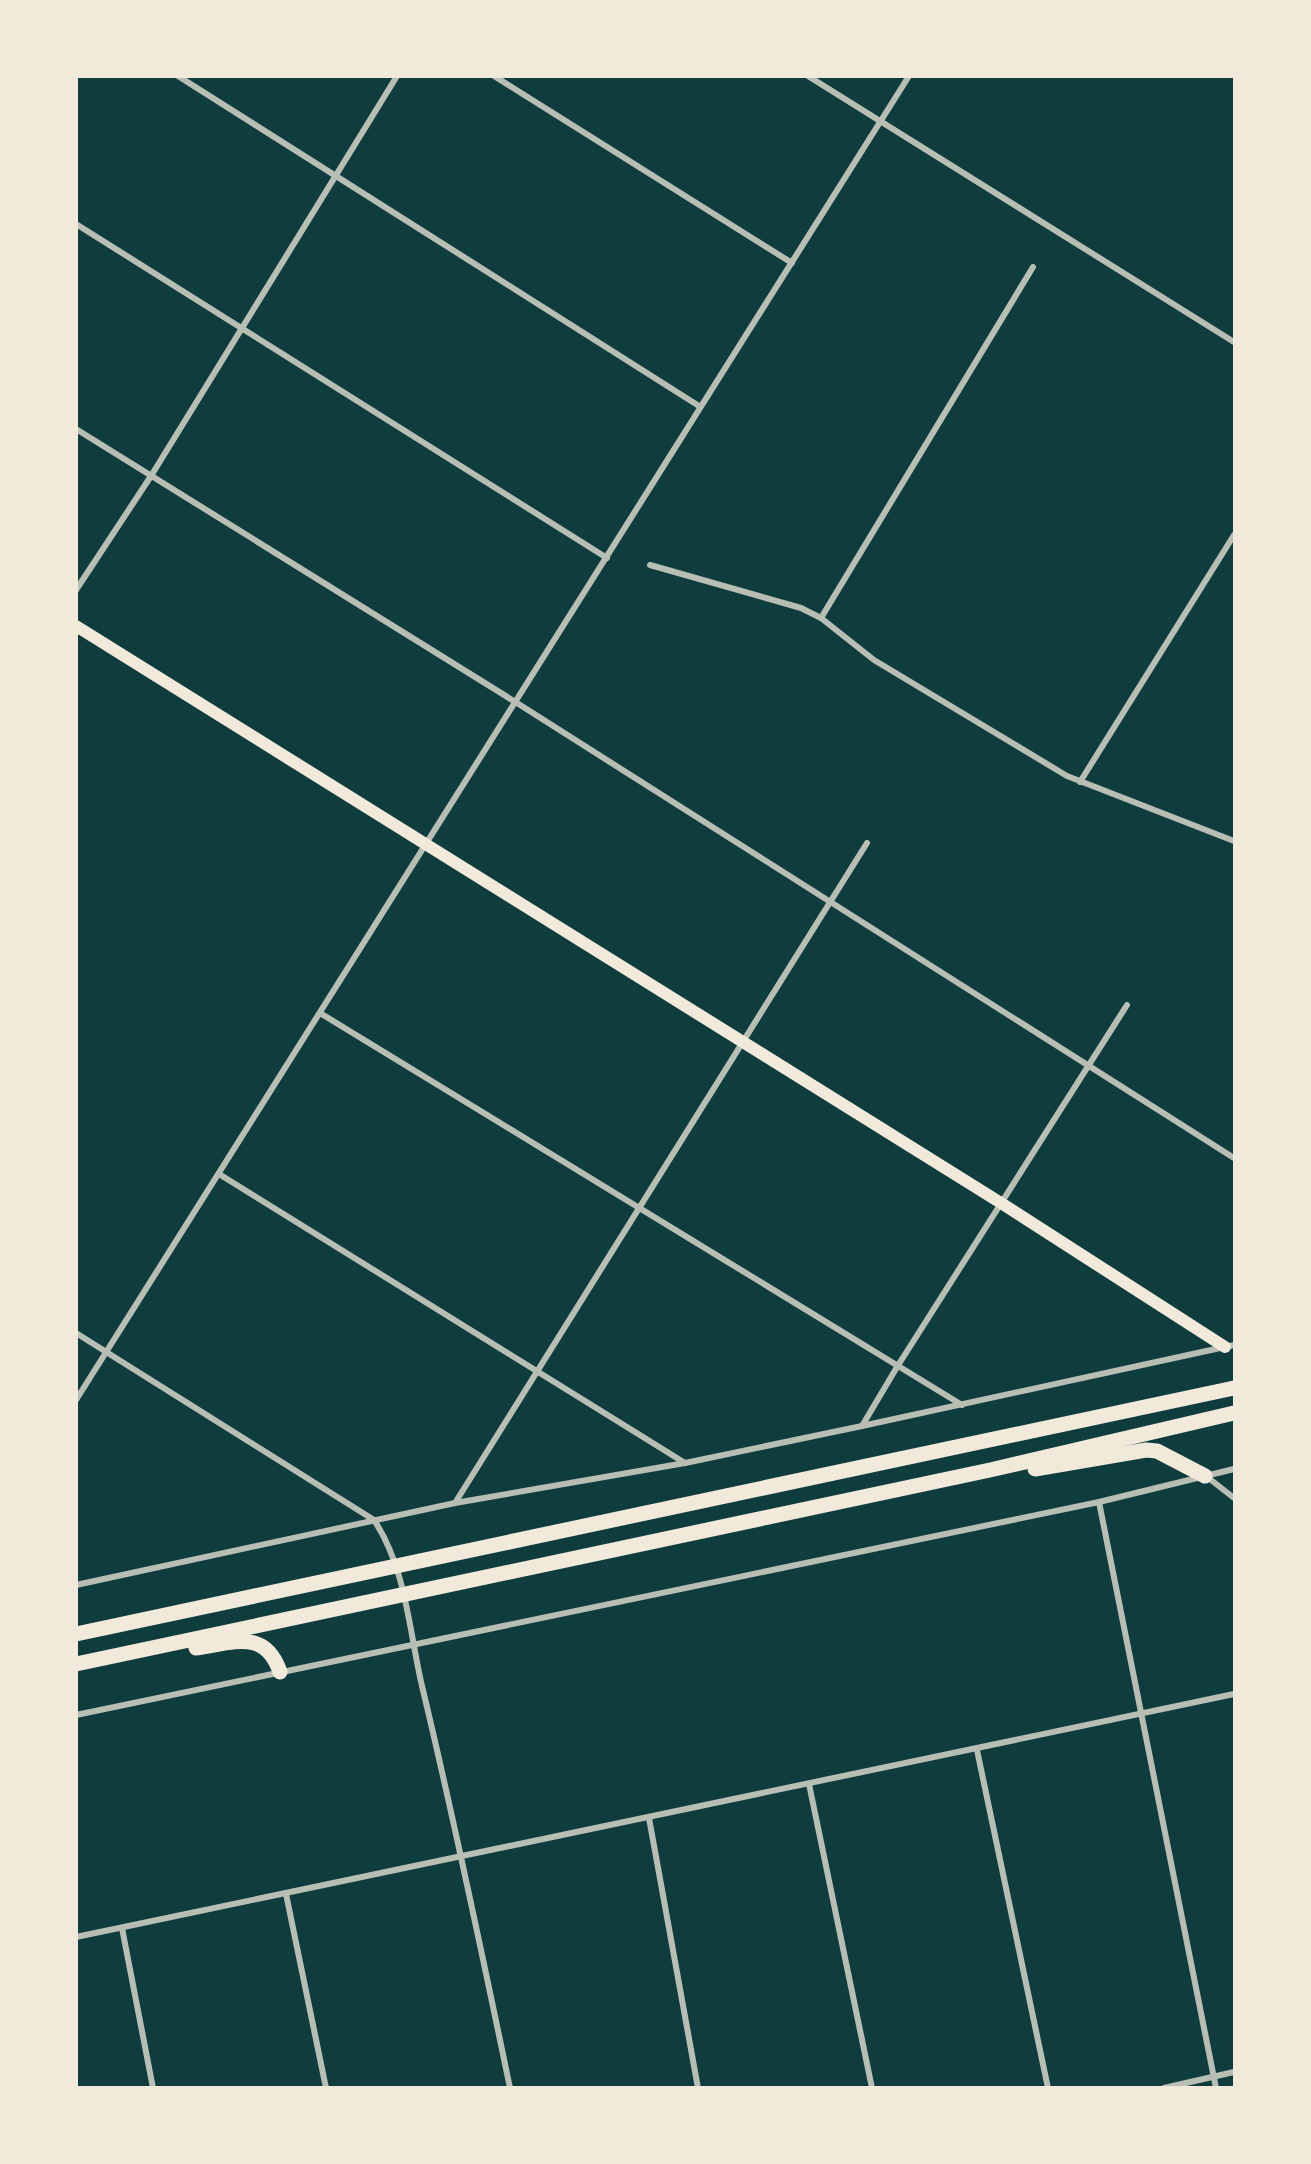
<svg xmlns="http://www.w3.org/2000/svg" width="1311" height="2164" font-family="Jost,sans-serif">
  <style>
    .lines { fill: none; stroke-linecap: round; stroke-linejoin: round }
    .minor { stroke: #b8beb3; stroke-width: 6 }
    .secondary { stroke: #f1e9da; stroke-width: 12 }
    .primary { stroke: #f1e9da; stroke-width: 15 }
  </style>
  <rect width="100%" height="100%" fill="#0f3d3e"/>
  <g class="lines">
    <g class="minor">
      <path d="M 178,76 L 699,406"/>
      <path d="M 494,76 L 792,263"/>
      <path d="M 808,76 L 1234,342"/>
      <path d="M 76,224 L 607,558"/>
      <path d="M 76,429 L 517,703 L 1234,1158"/>
      <path d="M 650,565 L 801,608 L 821,618 L 874,660 L 1067,776 L 1234,841"/>
      <path d="M 76,590 L 151,476 L 397,76"/>
      <path d="M 821,618 L 1033,267"/>
      <path d="M 1080,782 L 1234,535"/>
      <path d="M 320,1013 L 962,1405"/>
      <path d="M 219,1174 L 685,1463"/>
      <path d="M 76,1333 L 374,1520 C 406,1568 409,1630 422,1686 C 454,1819 482,1953 510,2088"/>
      <path d="M 76,1400 L 909,76"/>
      <path d="M 862,1426 L 897,1367 L 1127,1005"/>
      <path d="M 1206,1476 L 1234,1498"/>
      <path d="M 1099,1502 L 1216,2088"/>
      <path d="M 455,1503 L 867,843"/>
      <path d="M 76,1585 L 455,1503 L 685,1463 L 862,1426 L 1234,1345"/>
      <path d="M 76,1715 L 1099,1502 L 1234,1469"/>
      <path d="M 977,1750 L 1048,2088"/>
      <path d="M 809,1784 L 872,2088"/>
      <path d="M 649,1818 L 698,2088"/>
      <path d="M 286,1894 L 326,2088"/>
      <path d="M 122,1928 L 153,2088"/>
      <path d="M 76,1937 L 1234,1694"/>
      <path d="M 1164,2088 L 1234,2072"/>
    </g>
    <path class="secondary" d="M 76,626 L 1001,1203 L 1225,1347"/>
    <g class="primary">
      <path d="M 1035,1469 L 1146,1450 L 1157,1451 L 1205,1476"/>
      <path d="M 76,1634 L 1234,1388"/>
      <path d="M 196,1648 C 233,1643 265,1628 280,1672"/>
      <path d="M 76,1664 L 990,1470 L 1234,1413"/>
    </g>
  </g>
  <rect width="1311" height="2164" fill="none" stroke="#f1e9da" stroke-width="156"/>
</svg>
